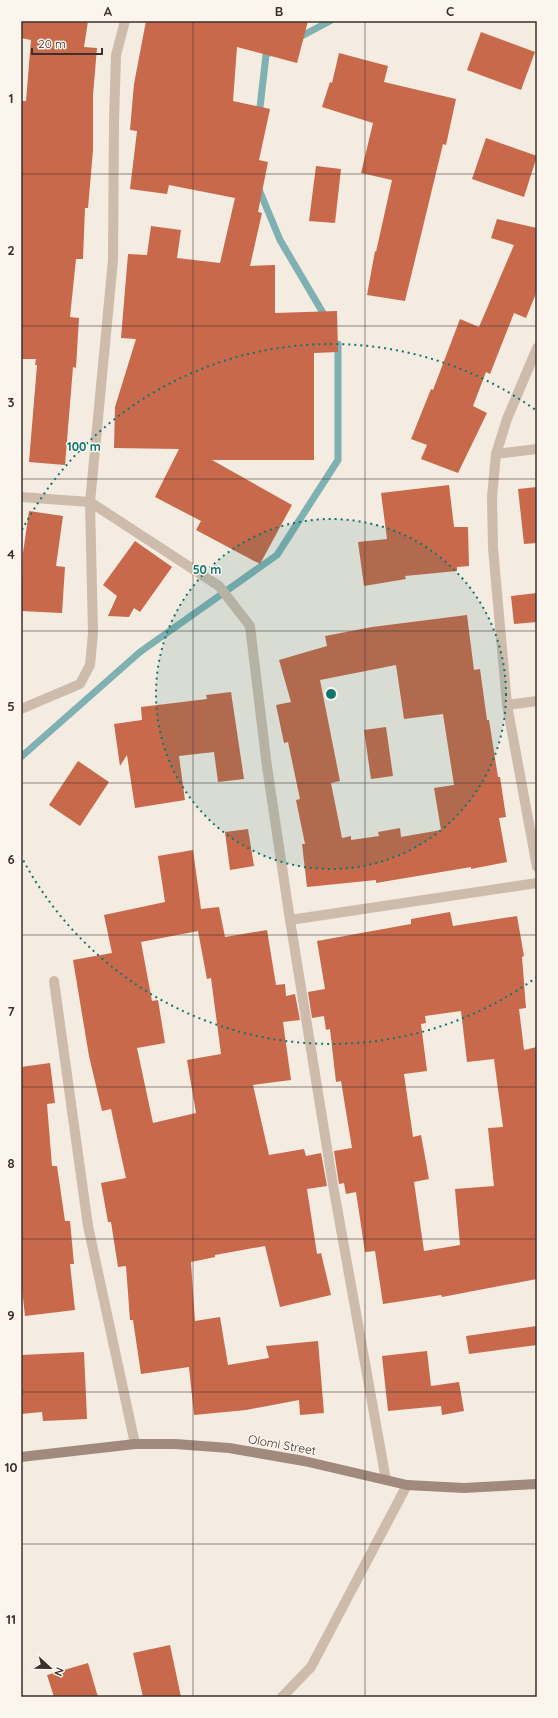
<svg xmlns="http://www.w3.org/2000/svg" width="558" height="1718" font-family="Quicksand,sans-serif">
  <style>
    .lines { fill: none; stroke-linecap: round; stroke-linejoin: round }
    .stream { stroke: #7fb0b2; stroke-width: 7 }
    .building { fill: #c8694b; fill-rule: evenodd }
    .minor { stroke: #cdbbac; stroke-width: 10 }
    .secondary { stroke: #a18a7d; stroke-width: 10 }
    .grid { fill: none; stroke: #3b302b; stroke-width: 1; stroke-opacity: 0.55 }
    .ring { fill: none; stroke: #0f766e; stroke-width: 2; stroke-dasharray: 2 4 }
    .labels { text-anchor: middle; stroke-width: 3; stroke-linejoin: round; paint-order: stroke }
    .street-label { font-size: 12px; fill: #3b302b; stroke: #fbf5ee }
    .centre { fill: #0f766e; stroke: #fbf5ee; stroke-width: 2 }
    .ring-label { font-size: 12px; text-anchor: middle; font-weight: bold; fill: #0f766e; stroke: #fbf5ee; stroke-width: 3; stroke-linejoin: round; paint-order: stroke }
    .neatline { fill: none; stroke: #3b302b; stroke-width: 1.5 }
    .grid-label { font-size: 13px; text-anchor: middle; font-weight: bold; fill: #3b302b }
  </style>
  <rect width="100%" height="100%" fill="#f4ebe1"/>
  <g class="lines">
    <g class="stream">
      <path d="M 296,39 L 330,21"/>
      <path d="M 259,116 L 266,55 L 274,50"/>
      <path d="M 258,187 L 280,240 L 326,318"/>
      <path d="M 21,757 L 140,652 L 277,555 L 338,460 L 338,344"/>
    </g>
  </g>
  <g class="building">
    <path d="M 21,21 L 88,21 L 84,47 L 97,48 L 93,95 L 93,150 L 88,208 L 85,208 L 83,259 L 76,259 L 70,317 L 79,318 L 76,368 L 73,367 L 65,465 L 29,462 L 37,365 L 35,365 L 36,359 L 21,359 L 21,101 L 26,101 L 31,40 L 21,38 Z"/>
    <path d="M 146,21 L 308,21 L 297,63 L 237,47 L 233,101 L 270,109 L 259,160 L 268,162 L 258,212 L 262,213 L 250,266 L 275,265 L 275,313 L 337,311 L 338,352 L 314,353 L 314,460 L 212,460 L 292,505 L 260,564 L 196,530 L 201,521 L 155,497 L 179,449 L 114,448 L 115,407 L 136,339 L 121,338 L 128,254 L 147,255 L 151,226 L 181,230 L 177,258 L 220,263 L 235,198 L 169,185 L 167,194 L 130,189 L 137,131 L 130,130 L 134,84 Z"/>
    <path d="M 481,32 L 535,52 L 521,90 L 467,70 Z"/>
    <path d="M 339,53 L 388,66 L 384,82 L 456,99 L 446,145 L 443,144 L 405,301 L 367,295 L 375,251 L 376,252 L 392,180 L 361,173 L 373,123 L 322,107 L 330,82 L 332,83 Z"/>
    <path d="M 486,138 L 537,156 L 524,197 L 472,179 Z"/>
    <path d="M 316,166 L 341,169 L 335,223 L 309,221 Z"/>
    <path d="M 497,219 L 537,228 L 537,291 L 526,318 L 514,313 L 490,374 L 486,372 L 473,406 L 487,413 L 458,473 L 421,459 L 427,445 L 411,439 L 431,389 L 433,390 L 460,319 L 479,327 L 514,245 L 491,238 Z"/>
    <path d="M 449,485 L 454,527 L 468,527 L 469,566 L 457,567 L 457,571 L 405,576 L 406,579 L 364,586 L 358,542 L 387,539 L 381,493 Z"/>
    <path d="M 537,487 L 537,543 L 524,544 L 518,489 Z"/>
    <path d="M 29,511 L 63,516 L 56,566 L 65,567 L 62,613 L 21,611 L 23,553 Z"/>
    <path d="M 135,541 L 172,567 L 140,612 L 134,608 L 129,617 L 108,616 L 117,596 L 103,585 Z"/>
    <path d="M 537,593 L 537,622 L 514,624 L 511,596 Z"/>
    <path d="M 467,615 L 474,670 L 480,669 L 487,720 L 489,720 L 498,777 L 500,777 L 506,817 L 499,818 L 507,862 L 471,869 L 471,867 L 376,883 L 376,880 L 307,887 L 302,844 L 305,844 L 296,800 L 300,799 L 288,742 L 284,743 L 276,705 L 291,702 L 279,660 L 327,646 L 325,636 L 372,627 ZM 396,665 L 404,719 L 443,714 L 454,785 L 434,788 L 441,830 L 401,837 L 400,828 L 378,832 L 379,836 L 351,840 L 351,836 L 342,838 L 331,783 L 340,781 L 320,680 Z"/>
    <path d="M 231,692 L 244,779 L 218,782 L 214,752 L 179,756 L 185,800 L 135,808 L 127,755 L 120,766 L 114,724 L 142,720 L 141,707 L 207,699 L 206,695 Z"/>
    <path d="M 386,727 L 393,776 L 371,779 L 364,730 Z"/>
    <path d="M 78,761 L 109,782 L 80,826 L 49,805 Z"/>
    <path d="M 248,829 L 254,866 L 230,870 L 225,832 Z"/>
    <path d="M 193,850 L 201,909 L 219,907 L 225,937 L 267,930 L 276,985 L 285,984 L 286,996 L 295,994 L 300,1020 L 283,1022 L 291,1080 L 253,1085 L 269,1155 L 304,1149 L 306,1156 L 321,1153 L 327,1186 L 307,1189 L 317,1254 L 321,1253 L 331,1295 L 280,1307 L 265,1246 L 215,1255 L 215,1257 L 191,1262 L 195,1321 L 220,1317 L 228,1365 L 269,1358 L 266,1346 L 318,1341 L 324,1413 L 300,1415 L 299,1400 L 246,1410 L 194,1415 L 189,1367 L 141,1374 L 133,1320 L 130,1320 L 126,1266 L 118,1267 L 111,1222 L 108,1222 L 101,1183 L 126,1178 L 111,1109 L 102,1111 L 89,1056 L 73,960 L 112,953 L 104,915 L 165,902 L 158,856 ZM 198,931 L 207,979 L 211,978 L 221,1054 L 187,1060 L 196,1113 L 153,1123 L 137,1048 L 165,1043 L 158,1000 L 152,1001 L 141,942 Z"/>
    <path d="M 450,912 L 453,926 L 517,916 L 524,956 L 522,957 L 526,1008 L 519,1009 L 524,1050 L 537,1047 L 537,1279 L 442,1297 L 441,1295 L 383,1304 L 375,1251 L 365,1252 L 356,1192 L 346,1194 L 344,1183 L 339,1184 L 334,1151 L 352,1148 L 341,1081 L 336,1082 L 330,1029 L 326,1030 L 324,1016 L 312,1018 L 308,992 L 325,989 L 317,941 L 411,924 L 411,919 ZM 461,1011 L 467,1062 L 494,1059 L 503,1127 L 488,1128 L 494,1186 L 455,1189 L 460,1245 L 424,1251 L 414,1182 L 429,1179 L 421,1135 L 413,1137 L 404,1074 L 427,1071 L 421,1024 L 426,1023 L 425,1016 Z"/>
    <path d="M 50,1063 L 55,1103 L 47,1104 L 52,1166 L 57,1166 L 65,1221 L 70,1221 L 74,1264 L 70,1264 L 75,1310 L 25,1316 L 21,1280 L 21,1067 Z"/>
    <path d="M 537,1326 L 537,1345 L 469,1354 L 466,1336 Z"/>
    <path d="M 427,1351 L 431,1386 L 459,1382 L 464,1411 L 442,1415 L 441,1406 L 388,1411 L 382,1356 Z"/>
    <path d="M 84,1352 L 87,1419 L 43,1421 L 42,1412 L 21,1414 L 21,1355 Z"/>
    <path d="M 170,1645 L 181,1697 L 143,1697 L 133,1653 Z"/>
    <path d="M 88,1663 L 98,1697 L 54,1697 L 47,1675 Z"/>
  </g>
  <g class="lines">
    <g class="minor">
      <path d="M 537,348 L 507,419 L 496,454 L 492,497 L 493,548 L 507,705 L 537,867"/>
      <path d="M 496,454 L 537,449"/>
      <path d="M 21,497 L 90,502 L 219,586 L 250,626 L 267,767 L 290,920 L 333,1185 L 386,1480"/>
      <path d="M 507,705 L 537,701"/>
      <path d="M 21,709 L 80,684 L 90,665 L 93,633 L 90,502 L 113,260 L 114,121 L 116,55 L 125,21"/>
      <path d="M 290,920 L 537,883"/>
      <path d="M 54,981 L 88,1226 L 135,1444"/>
      <path d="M 282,1697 L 311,1667 L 407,1485"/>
    </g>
    <path class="secondary" d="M 21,1457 L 135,1444 L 175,1444 L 229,1448 L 304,1461 L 407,1485 L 464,1488 L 537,1484"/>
  </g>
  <path class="grid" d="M 193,21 L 193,1697M 365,21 L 365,1697M 21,174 L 537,174M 21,326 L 537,326M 21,479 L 537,479M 21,631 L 537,631M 21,783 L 537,783M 21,935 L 537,935M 21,1087 L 537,1087M 21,1239 L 537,1239M 21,1392 L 537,1392M 21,1544 L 537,1544"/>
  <circle cx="331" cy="694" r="175" fill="#0f766e" fill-opacity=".12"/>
  <g class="ring">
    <circle cx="331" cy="694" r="175"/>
    <path d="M537 977A350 350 0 0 1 22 858M22 530A350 350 0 0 1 537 411"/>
  </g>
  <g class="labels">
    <g class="street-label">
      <text transform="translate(282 1445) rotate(10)" y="4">Olomi Street</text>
    </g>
  </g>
  <circle cx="331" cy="694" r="6" class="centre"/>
  <g class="ring-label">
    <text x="84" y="451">100 m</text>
    <text x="207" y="574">50 m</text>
  </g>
  <rect width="558" height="1718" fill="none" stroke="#fbf5ee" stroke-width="44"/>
  <g transform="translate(50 1668) rotate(112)" stroke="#fbf5ee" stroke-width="3" paint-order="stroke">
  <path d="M0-3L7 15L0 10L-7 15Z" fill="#3b302b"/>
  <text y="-6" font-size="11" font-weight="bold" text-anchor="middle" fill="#3b302b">N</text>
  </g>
  <path d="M32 48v6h70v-6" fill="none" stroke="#3b302b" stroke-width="2"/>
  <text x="38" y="48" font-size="12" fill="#3b302b" stroke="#fbf5ee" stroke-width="3" paint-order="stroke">20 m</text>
  <rect x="22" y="22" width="514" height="1674" class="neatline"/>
  <g class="grid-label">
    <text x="108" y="16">A</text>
    <text x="279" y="16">B</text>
    <text x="450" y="16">C</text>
    <text x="11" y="103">1</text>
    <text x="11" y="255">2</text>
    <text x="11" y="407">3</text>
    <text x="11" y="559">4</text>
    <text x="11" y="711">5</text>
    <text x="11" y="864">6</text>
    <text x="11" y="1016">7</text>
    <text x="11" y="1168">8</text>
    <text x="11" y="1320">9</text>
    <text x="11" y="1472">10</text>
    <text x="11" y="1624">11</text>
  </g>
</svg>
